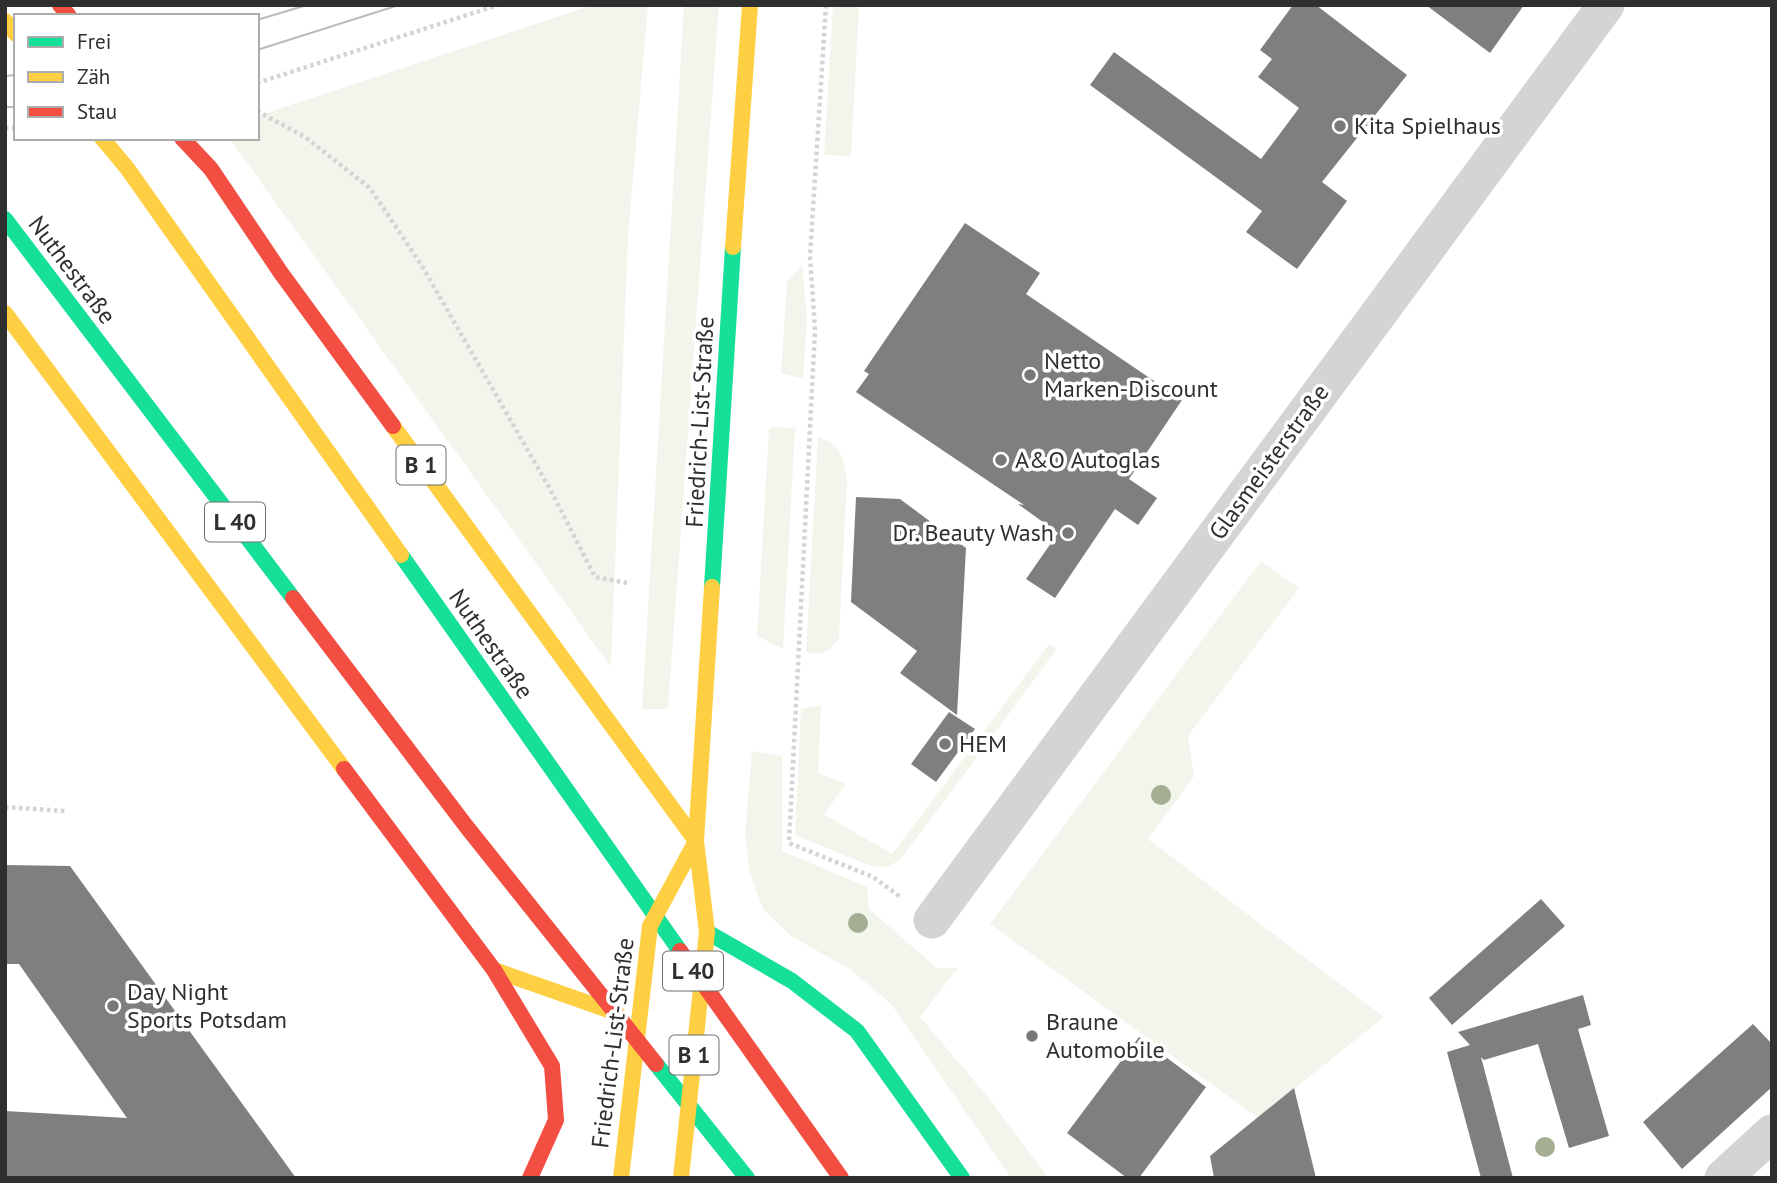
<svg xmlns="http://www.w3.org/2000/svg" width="1777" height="1183" font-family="'PT Sans',sans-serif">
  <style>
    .green { fill: #f2f5ec }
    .building { fill: #7f7f7f }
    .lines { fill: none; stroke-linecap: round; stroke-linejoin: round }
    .path { stroke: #d4d4d4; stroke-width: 4.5; stroke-dasharray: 3.5 3.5; stroke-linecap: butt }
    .street { stroke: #d4d4d4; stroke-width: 37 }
    .fast { stroke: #16e098; stroke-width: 16 }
    .slow { stroke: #ffcf43; stroke-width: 16 }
    .jam { stroke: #f24e42; stroke-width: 16 }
    .tram { stroke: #bbb; stroke-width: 2 }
    .tree { fill: #a4ae93 }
    .poi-dot { fill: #787878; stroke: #fff; stroke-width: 2.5 }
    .labels { text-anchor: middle; stroke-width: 7; stroke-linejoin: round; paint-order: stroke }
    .shield { fill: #fff; stroke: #6d6d6d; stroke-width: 2 }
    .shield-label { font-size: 23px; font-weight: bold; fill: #2f2f2f }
    .poi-label { font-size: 24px; fill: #2f2f2f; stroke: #fff; text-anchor: start }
    .street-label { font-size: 24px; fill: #2f2f2f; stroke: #fff }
  </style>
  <rect width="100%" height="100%" fill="#fff"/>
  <g class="green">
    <path d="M 593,5 L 648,5 L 628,236 L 611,667 L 229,138 L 257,138 L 257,116 Z"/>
    <path d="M 684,5 L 719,5 L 668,709 L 642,709 Z"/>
    <path d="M 833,5 L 859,5 L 851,156 L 824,155 Z"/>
    <path d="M 802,265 L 807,319 L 803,378 L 781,374 L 787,282 Z"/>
    <path d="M 774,427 L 798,428 L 795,429 L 783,649 L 757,636 L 769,429 Z"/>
    <path d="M 818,437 C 842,445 843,457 847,480 L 839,638 C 830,651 822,657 806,652 Z"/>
    <path d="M 1261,561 L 1299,588 L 1188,736 L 1194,776 L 1148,839 L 1384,1017 L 1258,1118 L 990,924 Z"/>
    <path d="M 1049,644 L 1057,649 L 900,860 L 887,867 L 871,866 L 795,835 L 801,709 L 821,705 L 818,773 L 846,784 L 824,814 L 892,854 Z"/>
    <path d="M 752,751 L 782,756 L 782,851 L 867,887 L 869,909 L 937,968 L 958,968 L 920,1017 L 988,1097 L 1049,1178 L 1011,1178 L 892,1005 L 851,970 L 791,936 L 763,909 L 750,874 L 745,835 Z"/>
  </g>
  <g class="building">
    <path d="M 1293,5 L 1316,5 L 1407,75 L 1322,182 L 1347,201 L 1297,269 L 1246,232 L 1262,211 L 1090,85 L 1114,52 L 1261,159 L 1299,108 L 1258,77 L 1272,59 L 1260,50 Z"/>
    <path d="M 1426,5 L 1524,5 L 1490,53 Z"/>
    <path d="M 965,223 L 1040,273 L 1026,294 L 1182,400 L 1129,479 L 1157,498 L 1138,525 L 1115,509 L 1055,598 L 1026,579 L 1058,533 L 1018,504 L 1024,505 L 856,392 L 869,374 L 864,371 Z"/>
    <path d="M 856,497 L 900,499 L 966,548 L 957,715 L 900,673 L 917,651 L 851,602 Z"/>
    <path d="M 949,712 L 975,729 L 936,782 L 911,764 Z"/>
    <path d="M 5,865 L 70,866 L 296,1178 L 5,1178 L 5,1111 L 127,1118 L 19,964 L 5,964 Z"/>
    <path d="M 1541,899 L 1565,926 L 1452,1025 L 1429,998 Z"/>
    <path d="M 1583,995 L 1591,1025 L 1578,1029 L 1609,1136 L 1569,1148 L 1538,1044 L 1484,1060 L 1481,1057 L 1513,1178 L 1481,1178 L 1447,1052 L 1470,1045 L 1458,1032 Z"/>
    <path d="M 1753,1024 L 1772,1044 L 1772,1087 L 1682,1169 L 1643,1122 Z"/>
    <path d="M 1139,1037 L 1206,1087 L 1139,1178 L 1127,1178 L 1067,1133 Z"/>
    <path d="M 1294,1088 L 1316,1178 L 1214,1178 L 1210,1156 Z"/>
  </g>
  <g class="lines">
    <g class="path">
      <path d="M 826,5 L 810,256 L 815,330 L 789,843 L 873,877 L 902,898"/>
      <path d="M 257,83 L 498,5"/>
      <path d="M 257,111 L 305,137 L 370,188 L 422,266 L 550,489 L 595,577 L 627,583"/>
      <path d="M 5,128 L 16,128"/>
      <path d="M 5,807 L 65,811"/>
    </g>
    <g class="street">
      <path d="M 932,920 L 1606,5"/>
      <path d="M 1723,1178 L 1772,1133"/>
    </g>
    <g class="fast">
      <path d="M 5,219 L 293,598"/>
      <path d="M 401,555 L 680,951"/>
      <path d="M 712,587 L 733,247"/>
      <path d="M 707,932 L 792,981 L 857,1031 L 962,1178"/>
      <path d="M 656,1064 L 747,1178"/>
    </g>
    <g class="slow">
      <path d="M 5,21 L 16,34"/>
      <path d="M 102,138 L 127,168 L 401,555"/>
      <path d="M 733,247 L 750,5"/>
      <path d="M 5,313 L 344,769"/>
      <path d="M 393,426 L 696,841"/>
      <path d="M 494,970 L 617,1013"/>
      <path d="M 621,1178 L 650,926 L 696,841"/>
      <path d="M 681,1178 L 707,932 L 696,841 L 712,587"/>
    </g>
    <g class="jam">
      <path d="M 60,5 L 69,16"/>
      <path d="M 182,138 L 211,169 L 281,273 L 393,426"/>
      <path d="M 293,598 L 466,826 L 656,1064"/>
      <path d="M 344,769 L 494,970 L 552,1066 L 556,1120 L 530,1178"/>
      <path d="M 680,951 L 841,1178"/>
    </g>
    <g class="tram">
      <path d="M 257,20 L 307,5"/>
      <path d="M 257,50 L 399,5"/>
      <path d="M 5,76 L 16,75"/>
      <path d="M 5,107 L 16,107"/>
    </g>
  </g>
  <g class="tree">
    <circle cx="1161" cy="795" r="10"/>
    <circle cx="858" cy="923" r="10"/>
    <circle cx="1545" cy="1147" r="10"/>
  </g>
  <g class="poi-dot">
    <circle cx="1340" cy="126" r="7"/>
    <circle cx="1030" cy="375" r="7"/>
    <circle cx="1001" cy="460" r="7"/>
    <circle cx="1068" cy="533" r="7"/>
    <circle cx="945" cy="744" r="7"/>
    <circle cx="113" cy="1006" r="7"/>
    <circle cx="1032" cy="1036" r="7"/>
  </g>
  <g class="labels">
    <g class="shield">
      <rect x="396.5" y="445.5" width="49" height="39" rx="5"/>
      <rect x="205" y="502.5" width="60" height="39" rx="5"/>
      <rect x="663" y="951.5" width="60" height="39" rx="5"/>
      <rect x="669.5" y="1035.5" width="49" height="39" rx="5"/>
    </g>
    <g class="shield-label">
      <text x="421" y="473">B 1</text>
      <text x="235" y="530">L 40</text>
      <text x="693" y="979">L 40</text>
      <text x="694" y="1063">B 1</text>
    </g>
    <g class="poi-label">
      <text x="1354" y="134">Kita Spielhaus</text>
      <text x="1044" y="369">Netto<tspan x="1044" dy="28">Marken-Discount</tspan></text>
      <text x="1015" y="468">A&amp;O Autoglas</text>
      <text x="1054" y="541" text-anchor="end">Dr. Beauty Wash</text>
      <text x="959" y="752">HEM</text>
      <text x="127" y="1000">Day Night<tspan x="127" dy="28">Sports Potsdam</tspan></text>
      <text x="1046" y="1030">Braune<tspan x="1046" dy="28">Automobile</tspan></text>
    </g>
    <g class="street-label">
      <text transform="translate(72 270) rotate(53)" y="8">Nuthestraße</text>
      <text transform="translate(700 422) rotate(-87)" y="8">Friedrich-List-Straße</text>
      <text transform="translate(1269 462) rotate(-54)" y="8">Glasmeisterstraße</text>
      <text transform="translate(491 644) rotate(55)" y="8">Nuthestraße</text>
      <text transform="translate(613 1043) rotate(-83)" y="8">Friedrich-List-Straße</text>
    </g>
  </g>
  <rect width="1777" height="1183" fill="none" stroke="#2f2f2f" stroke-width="14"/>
  <rect x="14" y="14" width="245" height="126" fill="#ffffff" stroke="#acacac" stroke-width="2"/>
  <rect x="28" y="37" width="35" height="10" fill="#16e098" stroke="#acacac" stroke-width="2"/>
  <text x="77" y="49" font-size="21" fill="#2f2f2f">Frei</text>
  <rect x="28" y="72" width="35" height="10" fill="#ffcf43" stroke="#acacac" stroke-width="2"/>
  <text x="77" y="84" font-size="21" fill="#2f2f2f">Zäh</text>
  <rect x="28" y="107" width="35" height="10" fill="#f24e42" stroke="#acacac" stroke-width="2"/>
  <text x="77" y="119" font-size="21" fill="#2f2f2f">Stau</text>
</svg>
